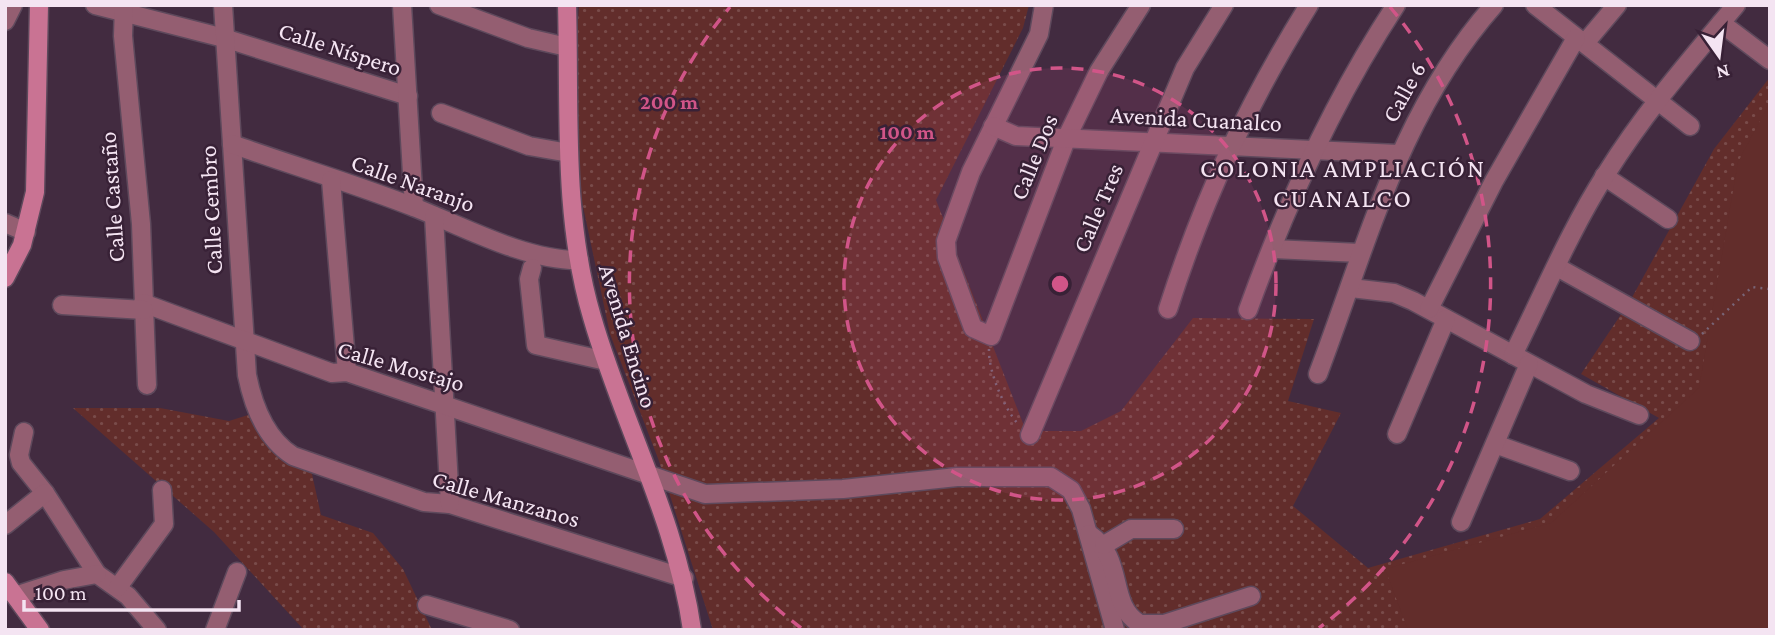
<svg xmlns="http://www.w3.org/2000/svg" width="1775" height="635" font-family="'Crimson Pro',serif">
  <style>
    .grass { fill: url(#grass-dots) }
    .park { fill: #622d2b }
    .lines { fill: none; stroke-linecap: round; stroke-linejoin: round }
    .street-casing { stroke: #5e495c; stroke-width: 21 }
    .secondary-casing { stroke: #5e495c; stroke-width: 21 }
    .path { stroke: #796577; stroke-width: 2.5; stroke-dasharray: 2 5; stroke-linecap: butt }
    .street { stroke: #945e71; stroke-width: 18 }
    .secondary { stroke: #c97393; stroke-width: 18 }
    .ring { fill: none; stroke: #d15588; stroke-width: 3.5; stroke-dasharray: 12 9 }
    .labels { text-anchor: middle; stroke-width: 5; stroke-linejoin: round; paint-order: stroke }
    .street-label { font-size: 24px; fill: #f4e4f2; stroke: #382136 }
    .neighbourhood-label { font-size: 26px; letter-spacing: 2px; fill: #f4e4f2; stroke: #382136 }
    .centre { fill: #d15588; stroke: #382136; stroke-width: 3.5 }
    .ring-label { font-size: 21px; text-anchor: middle; font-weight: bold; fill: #d15588; stroke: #382136; stroke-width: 5; stroke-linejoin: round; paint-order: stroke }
  </style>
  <defs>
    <pattern id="grass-dots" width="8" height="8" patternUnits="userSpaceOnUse" patternTransform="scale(1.75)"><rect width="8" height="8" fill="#622d2b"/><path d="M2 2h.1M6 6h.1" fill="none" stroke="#794b4a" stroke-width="1.8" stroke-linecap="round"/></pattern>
  </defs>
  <rect width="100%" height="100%" fill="#422b40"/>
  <g class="grass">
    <path d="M 579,5 L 1029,5 L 1023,28 L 936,200 L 1026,431 L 1081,431 L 1121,411 L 1193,318 L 1314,319 L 1288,401 L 1341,413 L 1293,506 L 1368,568 L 1540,519 L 1659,418 L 1581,374 L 1630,301 L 1714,149 L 1770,77 L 1770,630 L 713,630 L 659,461 L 610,334 L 570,145 Z"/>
    <path d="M 73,408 L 160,408 L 229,421 L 264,410 L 312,474 L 321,515 L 373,533 L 403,569 L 432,630 L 304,630 L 214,532 Z"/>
  </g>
  <path class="park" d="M 1770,102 L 1770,630 L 1408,630 L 1385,569 L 1551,523 L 1699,388 L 1738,162 Z"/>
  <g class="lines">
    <g class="street-casing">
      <g id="street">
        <path d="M 95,5 L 224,38 L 408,96"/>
        <path d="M 124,5 L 123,36 L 141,224 L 147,385"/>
        <path d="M 223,5 L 247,375 C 253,405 266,439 293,456 L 424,502 L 450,504 L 684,578"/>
        <path d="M 402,5 L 414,207"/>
        <path d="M 439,5 L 528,38 L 567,47"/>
        <path d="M 1044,5 L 1039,34 L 971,172 L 946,241 L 947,257 L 973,328 L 991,336 L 1067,137 L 1099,71 L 1141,5"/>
        <path d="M 1535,5 L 1690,126"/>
        <path d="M 5,21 L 13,5"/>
        <path d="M 1721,23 L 1770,60"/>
        <path d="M 1585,43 L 1617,5"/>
        <path d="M 441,113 L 529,146 L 569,153"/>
        <path d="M 993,126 L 1016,136 L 1398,154"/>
        <path d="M 232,144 C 293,166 356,184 416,208 C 464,227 527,261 579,260"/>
        <path d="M 1604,176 L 1668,219"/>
        <path d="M 331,180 L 347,372"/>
        <path d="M 434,216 L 450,504"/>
        <path d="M 5,223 L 26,232"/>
        <path d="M 1273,249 L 1360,253"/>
        <path d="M 1557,267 L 1690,341"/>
        <path d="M 532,268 L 529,279 L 536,345 L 606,361"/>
        <path d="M 1351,288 L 1394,293 L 1413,301 L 1586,394 L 1639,415"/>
        <path d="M 143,303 L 332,373 L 347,372 L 705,494 L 843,489 L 957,477 L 1051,477 L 1071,490 L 1081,509 L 1115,630"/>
        <path d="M 62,305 L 144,310"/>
        <path d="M 1168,309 C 1204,197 1247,105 1309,5"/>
        <path d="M 1429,309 L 1494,181 L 1576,38"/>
        <path d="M 1248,310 C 1287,202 1333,101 1396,5"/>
        <path d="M 1513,355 C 1543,295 1570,230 1606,174 C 1644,113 1690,60 1736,5"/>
        <path d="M 1318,374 C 1367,245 1400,111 1494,5"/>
        <path d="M 24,432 L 19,455 L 21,463 L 45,493 L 97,574 L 128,596 L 157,630"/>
        <path d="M 1397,434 L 1446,319"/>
        <path d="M 1030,435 L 1185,68 L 1224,5"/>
        <path d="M 1495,444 L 1570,471"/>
        <path d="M 1461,522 L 1529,364"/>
        <path d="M 5,525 L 45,493"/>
        <path d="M 1089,534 C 1126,559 1107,605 1140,624 L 1164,624 L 1251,596"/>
        <path d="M 1104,545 L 1131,529 L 1174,529"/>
        <path d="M 118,587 L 164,524 L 162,490"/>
        <path d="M 18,595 L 64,580 L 97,574"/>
        <path d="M 427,605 L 510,630"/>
        <path d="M 215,630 L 237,572"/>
      </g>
    </g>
    <g class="secondary-casing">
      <g id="secondary">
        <path d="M 567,5 C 570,109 562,216 592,317 C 622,422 677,521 692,630"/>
        <path d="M 5,278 L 22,245 L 35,192 L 39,5"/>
        <path d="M 5,582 L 40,630"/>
      </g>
    </g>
    <g class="path">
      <path d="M 1702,334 L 1752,287 L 1770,289"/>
      <path d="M 989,349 C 988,371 1004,408 1018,424"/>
    </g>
    <use href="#street" class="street"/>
    <use href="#secondary" class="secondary"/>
  </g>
  <circle cx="1060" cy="284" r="216" fill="#d15588" fill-opacity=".12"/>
  <g class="ring">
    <circle cx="1060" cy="284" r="216"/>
    <path d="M801 628A431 431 0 0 1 730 7M1390 7A431 431 0 0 1 1319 628"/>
  </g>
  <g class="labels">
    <g class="street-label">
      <text transform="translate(340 49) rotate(18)" y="8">Calle Níspero</text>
      <text transform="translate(1404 92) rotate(-61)" y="8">Calle 6</text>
      <text transform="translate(1196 119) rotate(3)" y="8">Avenida Cuanalco</text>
      <text transform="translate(1034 157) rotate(-68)" y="8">Calle Dos</text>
      <text transform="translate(413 183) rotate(20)" y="8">Calle Naranjo</text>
      <text transform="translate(112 197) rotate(-94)" y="8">Calle Castaño</text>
      <text transform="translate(1098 208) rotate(-67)" y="8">Calle Tres</text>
      <text transform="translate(211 210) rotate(-93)" y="8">Calle Cembro</text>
      <text transform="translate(628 336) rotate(73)" y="8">Avenida Encino</text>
      <text transform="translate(401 366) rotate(16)" y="8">Calle Mostajo</text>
      <text transform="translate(506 499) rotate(16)" y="8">Calle Manzanos</text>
    </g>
    <g class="neighbourhood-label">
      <text x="1343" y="177">COLONIA AMPLIACIÓN<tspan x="1343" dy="30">CUANALCO</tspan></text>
    </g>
  </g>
  <circle cx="1060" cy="284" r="10" class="centre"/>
  <g class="ring-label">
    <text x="669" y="109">200 m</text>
    <text x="907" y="139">100 m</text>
  </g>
  <rect width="1775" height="635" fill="none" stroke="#f4e4f2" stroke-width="14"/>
  <g transform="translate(1719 56) rotate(166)" stroke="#382136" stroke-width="5" paint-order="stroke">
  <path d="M0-5L12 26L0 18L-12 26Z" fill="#f4e4f2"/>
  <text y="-10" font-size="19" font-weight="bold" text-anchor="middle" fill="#f4e4f2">N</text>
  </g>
  <path d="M24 600v10h215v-10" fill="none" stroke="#f4e4f2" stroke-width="3.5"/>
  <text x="35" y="600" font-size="21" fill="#f4e4f2" stroke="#382136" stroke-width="5" paint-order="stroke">100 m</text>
</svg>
